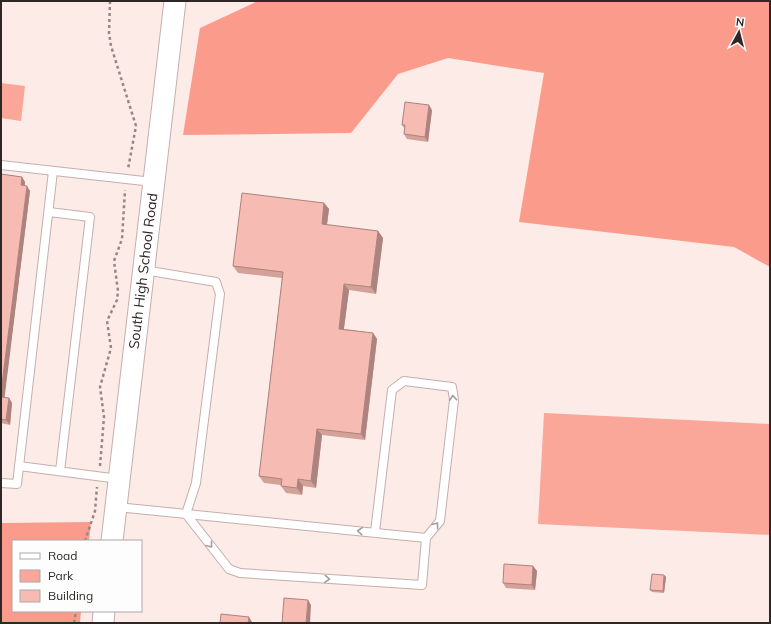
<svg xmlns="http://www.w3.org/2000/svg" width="771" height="624" font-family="Mulish,sans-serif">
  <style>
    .green { fill: #faa698 }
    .forest { fill: #fa9b8c }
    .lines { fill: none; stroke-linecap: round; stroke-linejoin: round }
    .service-casing { stroke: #c4afac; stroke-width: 10 }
    .secondary-casing { stroke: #c4afac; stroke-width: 23 }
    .path { stroke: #948785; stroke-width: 2.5; stroke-dasharray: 3 3; stroke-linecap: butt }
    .service { stroke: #fff; stroke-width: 8 }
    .secondary { stroke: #fff; stroke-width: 21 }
    .wall { fill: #d4a199 }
    .shaded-wall { fill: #ac837d }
    .building { fill: #f6bbb2; stroke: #ac837d }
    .oneway { stroke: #a19e9d }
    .labels { text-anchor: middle; stroke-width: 4; stroke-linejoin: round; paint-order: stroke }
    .street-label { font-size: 14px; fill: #2f2726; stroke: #fdfdfd }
  </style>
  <rect width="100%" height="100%" fill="#fdebe8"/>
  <g class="green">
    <path d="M 1,83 L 25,86 L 21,121 L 1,118 Z"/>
    <path d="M 544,413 L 770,424 L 770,535 L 538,524 Z"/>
  </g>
  <g class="forest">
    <path d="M 258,1 L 770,1 L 770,267 L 734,247 L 519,222 L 544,73 L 448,58 L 398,74 L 351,133 L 183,135 L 200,28 Z"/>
    <path d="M 91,522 L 89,541 L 13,541 L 13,611 L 81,611 L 80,623 L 1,623 L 1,523 Z"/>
  </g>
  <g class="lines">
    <g class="service-casing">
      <g id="service">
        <path d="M 1,165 L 153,182"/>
        <path d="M 49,212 L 90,217 L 60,471"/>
        <path d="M 144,270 L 216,282 L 220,294 L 196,483 L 186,514"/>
        <path d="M 19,466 L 119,479"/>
        <path d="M 1,483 L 17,484 L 53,171"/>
        <path d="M 117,507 L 426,538"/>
        <path d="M 186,514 L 229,569 L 240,573 L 422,585 L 426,538 L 440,521 L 454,400 L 452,387 L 404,381 L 392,390 L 375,532"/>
      </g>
    </g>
    <g class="secondary-casing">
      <g id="secondary">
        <path d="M 112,541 L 175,1"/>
        <path d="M 103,623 L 104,611"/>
      </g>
    </g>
    <g class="path">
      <path d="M 110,1 L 109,33 L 111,46 L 136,126 L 128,169"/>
      <path d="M 100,466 L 104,417 L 100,387 L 111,348 L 107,321 L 117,300 L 118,291 L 114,261 L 122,239 L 125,190"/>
      <path d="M 85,541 L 95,511 L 97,487"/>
      <path d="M 74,623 L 76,611"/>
    </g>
    <use href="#service" class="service"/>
    <use href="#secondary" class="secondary"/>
  </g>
  <g class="wall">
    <path d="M 432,110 L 428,142 L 407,139 L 404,134 L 405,129 L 402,125 Z"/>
    <path d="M 1,174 L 22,177 L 25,182 L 25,186 L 30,191 L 4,398 L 9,398 L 12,403 L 10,425 L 1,423 Z"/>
    <path d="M 324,203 L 329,209 L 327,225 L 378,231 L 383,238 L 376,294 L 349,290 L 344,329 L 373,333 L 377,339 L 365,440 L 322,435 L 316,488 L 303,486 L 302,495 L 286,493 L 281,486 L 281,485 L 264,483 L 259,476 L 282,278 L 238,273 L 233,266 Z"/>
    <path d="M 533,566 L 537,571 L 535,590 L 506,588 L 503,583 Z"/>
    <path d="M 664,575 L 666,577 L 664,593 L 652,592 L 650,590 Z"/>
  </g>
  <g class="shaded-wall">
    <path d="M 429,105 L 432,110 L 428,142 L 425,137 Z"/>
    <path d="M 22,177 L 25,182 L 24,190 L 21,185 Z"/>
    <path d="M 27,186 L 30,191 L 4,402 L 1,398 L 1,392 Z"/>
    <path d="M 324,203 L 329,209 L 326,231 L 322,224 Z"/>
    <path d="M 378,231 L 383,238 L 376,294 L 371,287 Z"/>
    <path d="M 344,284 L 349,290 L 343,335 L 339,329 Z"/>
    <path d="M 373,333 L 377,339 L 365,440 L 361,434 Z"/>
    <path d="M 9,398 L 12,403 L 10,425 L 6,420 Z"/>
    <path d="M 317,429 L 322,435 L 316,488 L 311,481 Z"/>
    <path d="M 298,479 L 303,486 L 302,495 L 297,488 Z"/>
    <path d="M 533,566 L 537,571 L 535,590 L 532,585 Z"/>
    <path d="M 664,575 L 666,577 L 664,593 L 663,591 Z"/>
    <path d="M 308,600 L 311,605 L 310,623 L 306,623 Z"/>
    <path d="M 249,617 L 252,622 L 252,623 L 248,623 Z"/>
  </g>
  <g class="building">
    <path d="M 405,102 L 429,105 L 425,137 L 404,134 L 405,125 L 402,125 Z"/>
    <path d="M 1,174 L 22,177 L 21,185 L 27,186 L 1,392 Z"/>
    <path d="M 242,193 L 324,203 L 322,224 L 378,231 L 371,287 L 344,284 L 339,329 L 373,333 L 361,434 L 317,429 L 311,481 L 298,479 L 297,488 L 281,486 L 282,479 L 259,476 L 283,272 L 233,266 Z"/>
    <path d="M 1,397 L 9,398 L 6,420 L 1,419 Z"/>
    <path d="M 504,564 L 533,566 L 532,585 L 503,583 Z"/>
    <path d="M 652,574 L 664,575 L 663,591 L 650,590 Z"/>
    <path d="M 284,598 L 308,600 L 306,623 L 282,623 Z"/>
    <path d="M 221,614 L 249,617 L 248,623 L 220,623 Z"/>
  </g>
  <defs><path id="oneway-chevron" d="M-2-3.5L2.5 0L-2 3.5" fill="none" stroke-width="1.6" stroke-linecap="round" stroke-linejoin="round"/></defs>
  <g class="oneway">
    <use href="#oneway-chevron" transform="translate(453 398) rotate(-94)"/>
    <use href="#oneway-chevron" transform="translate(436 525) rotate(-54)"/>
    <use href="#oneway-chevron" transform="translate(360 531) rotate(-175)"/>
    <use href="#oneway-chevron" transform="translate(210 545) rotate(52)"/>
    <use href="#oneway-chevron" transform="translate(327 579) rotate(4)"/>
  </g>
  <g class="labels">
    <g class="street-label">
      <text transform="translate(143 271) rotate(-83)" y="5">South High School Road</text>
    </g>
  </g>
  <rect width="771" height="624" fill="none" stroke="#2f2726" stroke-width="4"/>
  <rect x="12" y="540" width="130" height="72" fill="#fdfdfd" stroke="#aba7a7"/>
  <rect x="20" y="553" width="20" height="6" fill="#ffffff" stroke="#aba7a7"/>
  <text x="48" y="560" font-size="12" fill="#2f2726">Road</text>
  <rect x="20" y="570" width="20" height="12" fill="#faa698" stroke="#aba7a7"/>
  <text x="48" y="580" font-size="12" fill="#2f2726">Park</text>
  <rect x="20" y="590" width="20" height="12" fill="#f6bbb2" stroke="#aba7a7"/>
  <text x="48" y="600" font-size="12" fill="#2f2726">Building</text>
  <g transform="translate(739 32) rotate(7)" stroke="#fdfdfd" stroke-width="3" paint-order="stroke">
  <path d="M0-3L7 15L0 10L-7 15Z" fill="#2f2726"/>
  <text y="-6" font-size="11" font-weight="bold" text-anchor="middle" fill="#2f2726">N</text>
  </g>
</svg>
